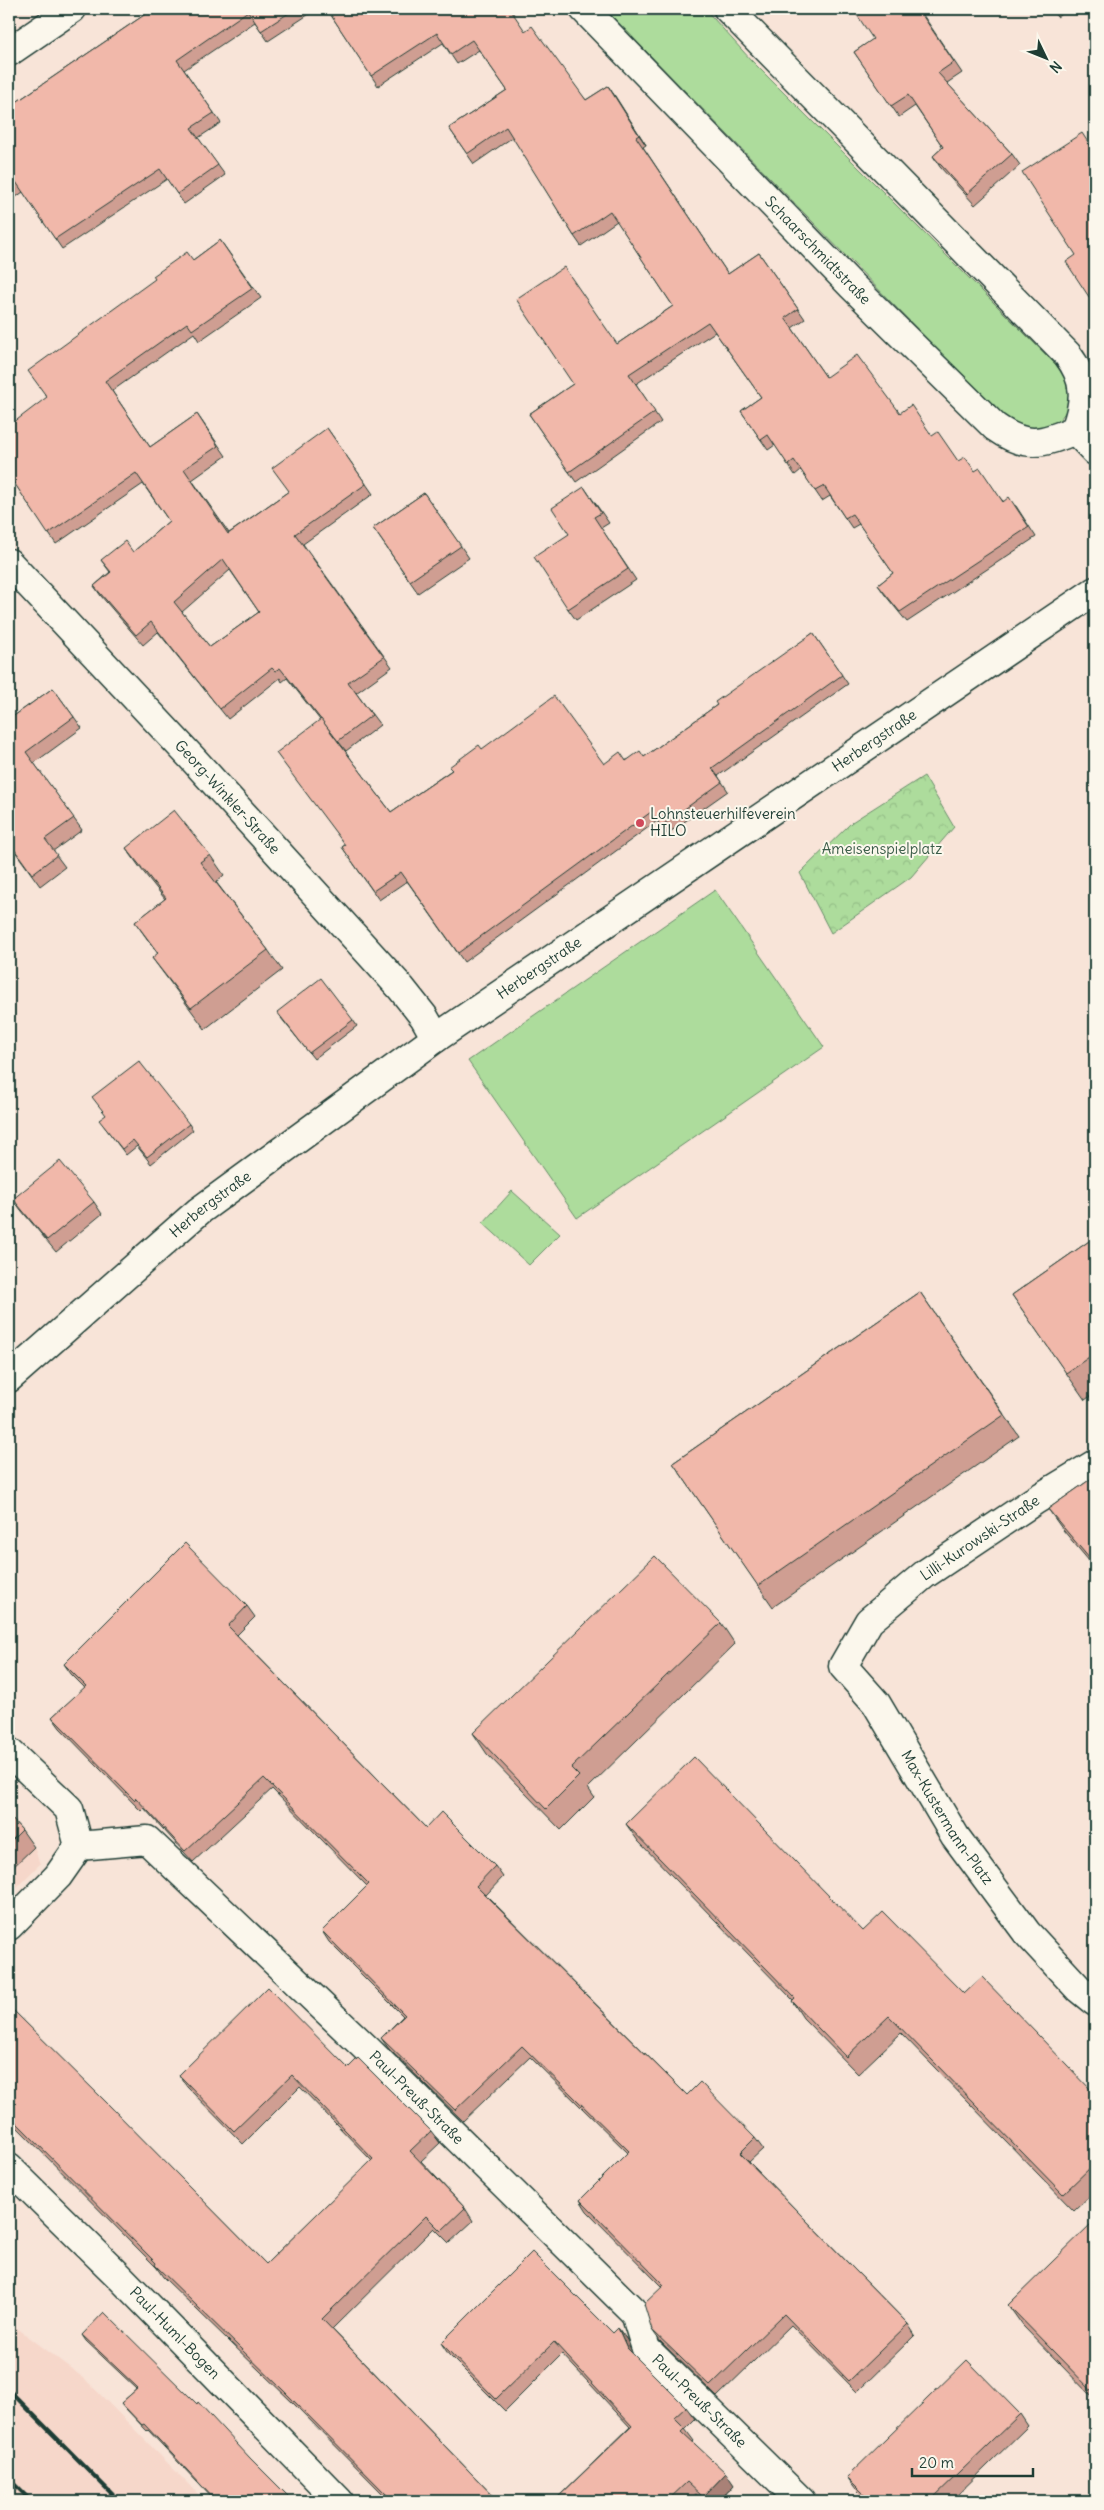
<svg xmlns="http://www.w3.org/2000/svg" width="1104" height="2510" font-family="Delius,sans-serif">
  <style>
    .built { fill: #f6d7ca }
    .grass { fill: #addc9c; stroke: #668c68 }
    .forest { fill: url(#forest-crowns); stroke: #668c68 }
    .lines { fill: none; stroke-linecap: round; stroke-linejoin: round }
    .minor-casing { stroke: #1f3d34; stroke-width: 31 }
    .minor { stroke: #fbf7ec; stroke-width: 28 }
    .rail { stroke: #1f3d34; stroke-width: 4 }
    .wall { fill: #cf9e92; stroke: #1f3d34; fill-rule: evenodd }
    .shaded-wall { fill: #a98177; stroke: #1f3d34 }
    .building { fill: #f1b8aa; stroke: #1f3d34; fill-rule: evenodd }
    .poi-dot { fill: #d1495b; stroke: #fbf7ec; stroke-width: 2 }
    .labels { text-anchor: middle; stroke-width: 4; stroke-linejoin: round; paint-order: stroke }
    .street-label { font-size: 15px; fill: #1f3d34; stroke: #fbf7ec }
    .poi-label { font-size: 15px; fill: #1f3d34; stroke: #fbf7ec; text-anchor: start }
    .park-label { font-size: 15px; fill: #3b5d49; stroke: #fbf7ec }
  </style>
  <defs>
    <pattern id="forest-crowns" width="20" height="18" patternUnits="userSpaceOnUse" patternTransform="scale(1.25)"><rect width="20" height="18" fill="#addc9c"/><path d="M2 6a3 3 0 1 1 6 0M12 15a3 3 0 1 1 6 0" fill="none" stroke="#94be87"/></pattern>
  </defs>
  <rect width="100%" height="100%" fill="#f8e4d8"/>
  <filter id="ink" filterUnits="userSpaceOnUse"><feTurbulence type="fractalNoise" baseFrequency=".02" numOctaves="2"/><feDisplacementMap in="SourceGraphic" scale="10" xChannelSelector="R" yChannelSelector="G"/><feConvolveMatrix kernelMatrix="1 2 1 2 8 2 1 2 1" color-interpolation-filters="sRGB"/></filter>
  <g filter="url(#ink)">
    <g class="built">
      <path d="M 9,1821 L 34,1847 L 40,1864 L 9,1895 Z"/>
      <path d="M 9,2322 L 85,2379 L 205,2501 L 9,2501 Z"/>
    </g>
    <g class="grass">
      <path d="M 605,9 L 705,9 L 751,60 L 1056,365 C 1075,392 1077,401 1054,426 L 1029,428 L 1009,423 Z"/>
      <path d="M 715,890 L 824,1047 L 577,1218 L 468,1061 Z"/>
      <path d="M 512,1191 L 560,1234 L 529,1265 L 483,1223 Z"/>
    </g>
    <path class="forest" d="M 924,776 L 954,827 L 911,877 L 831,933 L 800,873 L 852,822 Z"/>
    <g class="lines">
      <g class="minor-casing">
        <g id="minor">
          <path id="s1" d="M 584,9 L 852,286 L 995,427 C 1026,449 1042,444 1075,430 C 1086,401 1087,380 1067,354 L 728,9"/>
          <path d="M 9,52 L 72,9"/>
          <path d="M 1075,430 L 1095,451"/>
          <path id="s2" d="M 9,563 L 192,758 L 401,988 L 424,1017 L 436,1038"/>
          <path id="s3" d="M 9,1378 L 199,1211 L 436,1038 L 1095,591"/>
          <path id="s4" d="M 1095,1464 L 1034,1501 L 925,1574 L 869,1621 L 843,1666 L 876,1703 L 955,1836 L 1027,1933 L 1079,1989 L 1095,2002"/>
          <path d="M 9,1752 L 69,1809 L 79,1846"/>
          <path id="s5" d="M 79,1846 L 147,1840 L 368,2050 L 635,2313 L 646,2349 L 801,2501"/>
          <path d="M 9,1926 L 58,1876 L 79,1846"/>
          <path id="s6" d="M 9,2168 L 120,2277 L 339,2501"/>
        </g>
      </g>
      <use href="#minor" class="minor"/>
      <g class="rail">
        <path d="M 9,2390 L 119,2501"/>
        <path d="M 9,2479 L 31,2501"/>
      </g>
    </g>
    <g class="wall">
      <path d="M 153,9 L 317,9 L 268,41 L 255,22 L 184,70 L 221,123 L 198,138 L 225,175 L 184,204 L 167,179 L 62,249 L 23,192 L 9,202 L 9,107 Z"/>
      <path d="M 327,9 L 525,31 L 586,100 L 608,86 L 646,145 L 643,147 L 728,274 L 759,253 L 805,319 L 792,328 L 826,377 L 900,413 L 932,436 L 958,461 L 975,471 L 1003,501 L 1016,506 L 1036,537 L 907,622 L 885,595 L 878,585 L 893,573 L 859,524 L 852,528 L 830,496 L 822,501 L 801,470 L 795,475 L 775,445 L 768,450 L 741,411 L 761,397 L 715,332 L 636,384 L 661,422 L 576,482 L 529,414 L 573,384 L 617,344 L 673,306 L 617,221 L 581,246 L 574,236 L 513,137 L 474,164 L 449,128 L 507,90 L 479,50 L 457,64 L 443,43 L 378,86 Z"/>
      <path d="M 919,9 L 962,73 L 947,83 L 1012,154 L 1020,165 L 975,205 L 940,167 L 933,156 L 943,147 L 915,106 L 899,117 L 854,52 Z"/>
      <path d="M 1051,9 L 1069,9 L 1057,17 Z"/>
      <path d="M 220,240 L 261,298 L 199,341 L 194,333 L 112,391 L 150,447 L 197,414 L 226,456 L 192,480 L 229,533 L 289,491 L 327,428 L 373,494 L 303,544 L 392,667 L 356,693 L 380,725 L 346,751 L 330,731 L 391,812 L 482,749 L 604,764 L 644,757 L 717,705 L 813,633 L 848,684 L 718,776 L 728,791 L 667,834 L 657,821 L 464,962 L 407,881 L 379,900 L 342,847 L 345,845 L 320,720 L 287,678 L 282,682 L 280,678 L 228,719 L 158,632 L 143,645 L 101,596 L 94,586 L 110,572 L 101,560 L 133,552 L 169,521 L 143,484 L 56,544 L 9,475 L 47,397 L 193,260 ZM 230,570 L 259,612 L 210,647 L 182,612 Z"/>
      <path d="M 584,487 L 609,523 L 601,528 L 636,580 L 576,620 L 568,609 L 569,534 Z"/>
      <path d="M 424,493 L 469,558 L 418,593 L 373,528 Z"/>
      <path d="M 53,688 L 82,728 L 34,763 L 82,830 L 53,851 L 65,867 L 40,886 L 9,843 L 11,718 Z"/>
      <path d="M 126,848 L 210,855 L 224,875 L 216,882 L 268,950 L 282,970 L 205,1029 L 167,978 L 152,958 L 158,954 L 135,922 L 165,899 L 141,869 Z"/>
      <path d="M 281,1018 L 353,1020 L 357,1026 L 314,1059 Z"/>
      <path d="M 189,1124 L 193,1130 L 151,1164 L 137,1146 L 126,1155 L 104,1126 Z"/>
      <path d="M 13,1199 L 94,1202 L 102,1214 L 56,1252 L 21,1210 Z"/>
      <path d="M 1095,1237 L 1095,1393 L 1085,1400 L 1012,1295 Z"/>
      <path d="M 920,1292 L 1019,1436 L 773,1607 L 673,1463 Z"/>
      <path d="M 1095,1476 L 1095,1568 L 1063,1530 L 1048,1509 Z"/>
      <path d="M 247,1606 L 255,1617 L 237,1635 L 426,1828 L 495,1866 L 503,1877 L 486,1895 L 687,2095 L 755,2138 L 763,2149 L 749,2162 L 908,2324 L 915,2335 L 857,2392 L 791,2325 L 717,2397 L 660,2341 L 652,2330 L 662,2287 L 587,2211 L 580,2200 L 628,2153 L 530,2057 L 463,2121 L 389,2049 L 381,2038 L 403,2016 L 329,1942 L 322,1931 L 367,1886 L 272,1789 L 193,1862 L 144,1808 L 141,1811 L 60,1728 L 52,1717 L 85,1688 L 71,1674 L 64,1664 Z"/>
      <path d="M 721,1623 L 735,1644 L 588,1788 L 594,1797 L 561,1830 L 487,1754 L 473,1733 Z"/>
      <path d="M 9,1816 L 22,1830 L 34,1847 L 9,1871 Z"/>
      <path d="M 626,1824 L 863,1931 L 964,1994 L 1095,2094 L 1095,2191 L 1074,2211 L 901,2033 L 858,2074 L 803,2018 L 792,2001 L 793,2000 L 638,1841 Z"/>
      <path d="M 9,2006 L 266,2264 L 372,2161 L 300,2087 L 243,2144 L 187,2087 L 179,2075 L 348,2068 L 431,2131 L 440,2143 L 421,2161 L 465,2208 L 473,2221 L 449,2243 L 434,2228 L 332,2329 L 498,2501 L 390,2501 L 293,2403 L 163,2277 L 157,2268 L 9,2119 Z"/>
      <path d="M 1095,2224 L 1095,2400 L 1023,2326 L 1008,2305 Z"/>
      <path d="M 618,2328 L 627,2340 L 632,2354 L 686,2407 L 695,2419 L 685,2429 L 694,2441 L 693,2442 L 734,2485 L 719,2501 L 703,2501 L 696,2494 L 688,2501 L 554,2501 L 630,2427 L 562,2354 L 505,2411 L 449,2355 L 441,2343 L 613,2333 Z"/>
      <path d="M 82,2335 L 250,2458 L 293,2501 L 215,2501 L 148,2430 L 147,2431 L 126,2409 L 121,2403 L 137,2389 L 86,2341 Z"/>
      <path d="M 1020,2414 L 1028,2426 L 951,2501 L 868,2501 L 856,2489 L 847,2477 Z"/>
    </g>
    <g class="shaded-wall">
      <path d="M 608,86 L 615,96 L 646,145 L 639,135 Z"/>
      <path d="M 618,2328 L 627,2340 L 635,2360 L 627,2348 Z"/>
      <path d="M 726,2473 L 734,2485 L 719,2501 L 706,2501 L 703,2497 Z"/>
    </g>
    <g class="building">
      <path d="M 153,9 L 295,9 L 261,31 L 248,11 L 177,60 L 214,113 L 191,128 L 218,165 L 177,194 L 160,169 L 55,239 L 16,182 L 9,187 L 9,107 Z"/>
      <path d="M 327,9 L 510,9 L 525,31 L 532,26 L 586,100 L 608,86 L 639,135 L 636,137 L 728,274 L 759,253 L 798,309 L 785,318 L 826,377 L 857,355 L 900,413 L 911,405 L 932,436 L 938,432 L 958,461 L 965,457 L 975,471 L 980,468 L 1003,502 L 1009,497 L 1029,527 L 900,612 L 878,585 L 893,573 L 852,514 L 845,518 L 824,486 L 815,491 L 794,460 L 788,465 L 768,435 L 761,440 L 741,411 L 761,397 L 708,322 L 629,374 L 655,412 L 569,472 L 529,414 L 573,384 L 516,299 L 564,267 L 617,344 L 673,306 L 610,211 L 574,236 L 506,127 L 467,154 L 449,128 L 507,90 L 472,40 L 451,54 L 437,33 L 371,76 Z"/>
      <path d="M 853,9 L 918,9 L 954,62 L 938,73 L 1012,154 L 967,194 L 933,156 L 943,147 L 908,95 L 891,106 L 854,52 L 873,39 Z"/>
      <path d="M 1082,133 L 1095,153 L 1095,306 L 1066,262 L 1076,255 L 1022,172 Z"/>
      <path d="M 220,240 L 253,288 L 192,330 L 187,323 L 105,381 L 150,447 L 197,414 L 218,446 L 184,469 L 228,534 L 289,491 L 272,468 L 327,428 L 366,484 L 295,534 L 384,657 L 348,682 L 372,715 L 338,741 L 280,668 L 275,671 L 272,668 L 220,709 L 151,622 L 136,635 L 94,586 L 111,572 L 101,560 L 125,541 L 133,552 L 169,521 L 136,473 L 48,534 L 9,475 L 9,426 L 47,397 L 28,371 L 155,279 L 153,276 L 187,252 L 193,260 ZM 223,559 L 259,612 L 210,647 L 174,602 Z"/>
      <path d="M 584,487 L 601,513 L 594,517 L 628,569 L 568,609 L 534,557 L 569,534 L 552,508 Z"/>
      <path d="M 424,493 L 461,546 L 410,581 L 373,528 Z"/>
      <path d="M 813,633 L 842,675 L 712,768 L 722,782 L 661,826 L 651,812 L 458,953 L 401,872 L 373,891 L 342,847 L 345,845 L 276,753 L 321,719 L 391,812 L 452,770 L 449,767 L 479,745 L 482,749 L 554,696 L 604,764 L 620,752 L 626,761 L 640,751 L 644,757 L 717,705 L 715,702 Z"/>
      <path d="M 53,688 L 74,717 L 26,752 L 74,818 L 45,839 L 57,855 L 32,874 L 9,842 L 9,714 L 11,718 Z"/>
      <path d="M 174,810 L 210,855 L 200,862 L 268,950 L 191,1008 L 152,958 L 158,953 L 135,922 L 166,898 L 126,848 Z"/>
      <path d="M 321,978 L 353,1020 L 309,1053 L 277,1012 Z"/>
      <path d="M 139,1061 L 189,1124 L 147,1157 L 133,1140 L 122,1149 L 99,1120 L 106,1115 L 92,1097 Z"/>
      <path d="M 60,1161 L 94,1202 L 47,1240 L 13,1199 Z"/>
      <path d="M 1095,1237 L 1095,1353 L 1066,1373 L 1012,1295 Z"/>
      <path d="M 920,1292 L 1004,1415 L 758,1586 L 673,1463 Z"/>
      <path d="M 1095,1476 L 1095,1565 L 1048,1509 Z"/>
      <path d="M 185,1543 L 247,1606 L 228,1626 L 426,1828 L 441,1812 L 495,1866 L 476,1886 L 687,2095 L 700,2082 L 755,2138 L 740,2153 L 908,2324 L 849,2381 L 784,2314 L 710,2386 L 652,2330 L 644,2304 L 664,2285 L 580,2200 L 629,2151 L 522,2046 L 455,2110 L 381,2038 L 405,2015 L 322,1931 L 369,1884 L 264,1778 L 185,1851 L 136,1798 L 134,1800 L 52,1717 L 86,1686 L 64,1664 Z"/>
      <path d="M 655,1556 L 721,1623 L 571,1768 L 579,1776 L 546,1809 L 473,1733 Z"/>
      <path d="M 694,1757 L 863,1931 L 883,1912 L 964,1994 L 982,1977 L 1095,2094 L 1095,2163 L 1063,2194 L 889,2016 L 846,2057 L 792,2001 L 795,1998 L 626,1824 Z"/>
      <path d="M 9,1816 L 22,1830 L 9,1843 Z"/>
      <path d="M 268,1987 L 348,2068 L 358,2058 L 431,2131 L 410,2151 L 465,2208 L 441,2231 L 426,2216 L 322,2319 L 498,2501 L 393,2501 L 284,2391 L 155,2265 L 156,2263 L 9,2115 L 9,2006 L 106,2102 L 266,2264 L 373,2159 L 292,2075 L 234,2131 L 179,2075 Z"/>
      <path d="M 1093,2222 L 1095,2224 L 1095,2394 L 1008,2305 Z"/>
      <path d="M 532,2252 L 613,2333 L 618,2328 L 627,2348 L 686,2407 L 674,2418 L 685,2429 L 682,2432 L 726,2473 L 703,2497 L 687,2482 L 667,2501 L 554,2501 L 632,2426 L 554,2342 L 496,2399 L 441,2343 Z"/>
      <path d="M 104,2312 L 197,2404 L 198,2402 L 250,2458 L 293,2501 L 216,2501 L 144,2424 L 142,2425 L 121,2403 L 138,2388 L 82,2335 Z"/>
      <path d="M 967,2360 L 1020,2414 L 930,2501 L 871,2501 L 847,2477 Z"/>
    </g>
  </g>
  <circle class="poi-dot" cx="640" cy="823" r="5"/>
  <g class="labels">
    <g class="street-label">
      <text dy="5" stroke="none"><textPath href="#s1" startOffset="336">Schaarschmidtstraße</textPath></text>
      <text dy="5" stroke="none"><textPath href="#s3" startOffset="1076">Herbergstraße</textPath></text>
      <text dy="5" stroke="none"><textPath href="#s2" startOffset="320">Georg-Winkler-Straße</textPath></text>
      <text dy="5" stroke="none"><textPath href="#s3" startOffset="671">Herbergstraße</textPath></text>
      <text dy="5" stroke="none"><textPath href="#s3" startOffset="266">Herbergstraße</textPath></text>
      <text transform="translate(980 1538) rotate(-34)" y="5">Lilli-Kurowski-Straße</text>
      <text dy="5" stroke="none"><textPath href="#s4" startOffset="512">Max-Kustermann-Platz</textPath></text>
      <text dy="5" stroke="none"><textPath href="#s5" startOffset="441">Paul-Preuß-Straße</textPath></text>
      <text dy="5" stroke="none"><textPath href="#s6" startOffset="234">Paul-Huml-Bogen</textPath></text>
      <text dy="5" stroke="none"><textPath href="#s5" startOffset="860">Paul-Preuß-Straße</textPath></text>
    </g>
    <g class="poi-label">
      <text x="650" y="819">Lohnsteuerhilfeverein<tspan x="650" dy="17">HILO</tspan></text>
    </g>
    <g class="park-label">
      <text x="882" y="854">Ameisenspielplatz</text>
    </g>
  </g>
  <rect width="1104" height="2510" fill="none" stroke="#fbf7ec" stroke-width="30"/>
  <rect x="15" y="15" width="1074" height="2480" fill="none" stroke="#1f3d34" stroke-width="2" filter="url(#ink)"/>
  <g transform="translate(1046 58) rotate(133)" stroke="#fbf7ec" stroke-width="4" paint-order="stroke">
  <path d="M0-4L9 19L0 12L-9 19Z" fill="#1f3d34"/>
  <text y="-8" font-size="14" font-weight="bold" text-anchor="middle" fill="#1f3d34">N</text>
  </g>
  <path d="M912 2468v8h121v-8" fill="none" stroke="#1f3d34" stroke-width="2.5"/>
  <text x="919" y="2468" font-size="15" fill="#1f3d34" stroke="#fbf7ec" stroke-width="4" paint-order="stroke">20 m</text>
</svg>
